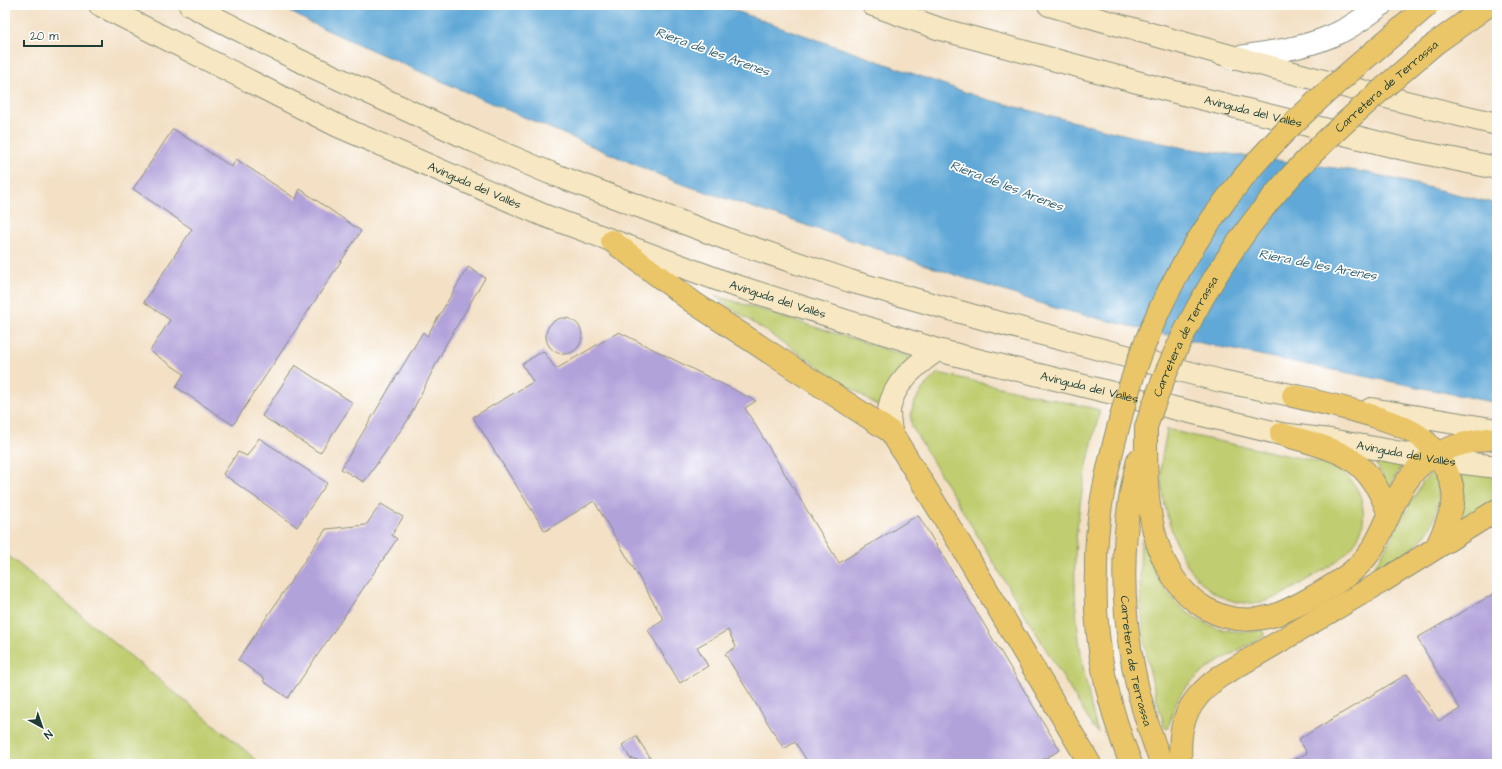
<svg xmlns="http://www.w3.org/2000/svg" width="1502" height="769" font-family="'Architects Daughter',sans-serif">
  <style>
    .green { fill: #c0cd6f; stroke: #708552 }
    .water { fill: #60a8d7; stroke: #407286 }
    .building { fill: #b2a2da }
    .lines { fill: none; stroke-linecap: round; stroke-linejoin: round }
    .minor-casing { stroke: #898e7c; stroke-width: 24 }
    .secondary-casing { stroke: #898e7c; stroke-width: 24 }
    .primary-casing { stroke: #898e7c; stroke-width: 24 }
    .minor { stroke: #fff; stroke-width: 22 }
    .secondary { stroke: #f7e8c3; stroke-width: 22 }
    .primary { stroke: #ebc669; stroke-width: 22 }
    .primary-bridge-casing { stroke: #898e7c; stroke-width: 24; stroke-linecap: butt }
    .primary-bridge { stroke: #ebc669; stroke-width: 22 }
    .labels { text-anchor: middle; stroke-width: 3.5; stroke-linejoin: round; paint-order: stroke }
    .street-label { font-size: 12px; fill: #1f3d34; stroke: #fff }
    .water-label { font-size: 13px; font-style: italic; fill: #36626d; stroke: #fff }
  </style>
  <rect width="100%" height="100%" fill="#fff"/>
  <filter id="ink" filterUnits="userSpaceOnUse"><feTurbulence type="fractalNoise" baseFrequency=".025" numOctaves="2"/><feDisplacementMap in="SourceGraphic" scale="8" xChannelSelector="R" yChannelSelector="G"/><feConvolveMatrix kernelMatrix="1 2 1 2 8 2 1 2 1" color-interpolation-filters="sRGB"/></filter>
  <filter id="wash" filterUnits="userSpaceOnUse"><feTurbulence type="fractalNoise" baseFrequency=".012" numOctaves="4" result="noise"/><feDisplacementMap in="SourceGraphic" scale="16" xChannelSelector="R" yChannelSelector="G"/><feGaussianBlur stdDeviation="0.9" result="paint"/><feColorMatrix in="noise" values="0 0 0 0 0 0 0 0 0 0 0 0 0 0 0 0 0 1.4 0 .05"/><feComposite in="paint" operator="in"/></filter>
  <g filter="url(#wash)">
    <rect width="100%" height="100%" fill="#f3e0c5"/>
    <g class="green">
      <path d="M 714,295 L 910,357 L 881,408 L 722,302 Z"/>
      <path d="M 938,373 L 1100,410 C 1090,450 1081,489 1077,529 C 1070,597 1080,667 1098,733 L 1091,724 L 912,427 C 907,406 923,386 938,373 Z"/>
      <path d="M 1167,429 C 1206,440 1246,446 1285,455 C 1303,459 1324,461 1340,471 C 1350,477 1358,488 1361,499 C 1373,542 1339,561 1308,579 C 1294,588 1279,598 1262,602 C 1221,609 1191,580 1177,545 C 1168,522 1161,496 1161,471 C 1161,457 1165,443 1167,429 Z"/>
      <path d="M 1378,457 L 1401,466 L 1388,490 L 1385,479 L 1374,461 Z"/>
      <path d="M 1459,469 L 1497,473 L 1497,499 L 1458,523 C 1464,504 1466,488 1459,469 Z"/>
      <path d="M 1433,471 C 1445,496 1437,525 1417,544 C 1405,555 1389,562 1375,570 L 1375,566 L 1424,480 Z"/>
      <path d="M 1141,541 C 1148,551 1151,565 1157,577 C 1180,617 1218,638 1263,630 L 1265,633 L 1264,636 C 1237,652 1195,670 1179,697 C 1173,707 1172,719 1167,729 L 1164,725 C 1158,702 1151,680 1147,657 C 1140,618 1139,580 1141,541 Z"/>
      <path d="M 5,553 L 246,751 L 260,764 L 5,764 Z"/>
    </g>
    <path class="water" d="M 278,5 L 719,5 L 982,98 L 1114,132 L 1184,148 L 1365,172 L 1497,204 L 1497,403 L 1210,345 L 1055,308 L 676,182 L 477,97 L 309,22 Z"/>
    <g id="blocks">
      <g class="building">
        <path d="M 173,129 L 232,167 L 236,159 L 296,199 L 300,189 L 361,231 L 233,425 L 176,387 L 184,374 L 150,351 L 170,320 L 144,302 L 192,229 L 133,189 Z"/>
        <path d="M 468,267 L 485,278 L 445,346 L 408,420 L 364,482 L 341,469 L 423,332 L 427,336 Z"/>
        <circle cx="564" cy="336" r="18"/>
        <path d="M 619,332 L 756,401 L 745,408 L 839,563 L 918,515 L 1060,750 L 1036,764 L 809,764 L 795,742 L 784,749 L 725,654 L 736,647 L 728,630 L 697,647 L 708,666 L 680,683 L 648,630 L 664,620 L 594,501 L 545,531 L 473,417 L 533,382 L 522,364 L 543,351 L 556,369 Z"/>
        <path d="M 295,365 L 353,403 L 320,453 L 262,416 Z"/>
        <path d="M 259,438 L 327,483 L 297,527 L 223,474 L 238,452 L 247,456 Z"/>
        <path d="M 381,504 L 403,517 L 392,535 L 397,539 L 288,698 L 263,681 L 265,679 L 238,660 L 326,529 L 366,525 Z"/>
        <path d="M 1497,592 L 1497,764 L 1286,764 L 1307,753 L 1299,739 L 1407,674 L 1439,721 L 1460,709 L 1417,638 Z"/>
        <path d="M 636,736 L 654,764 L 630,758 L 622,745 Z"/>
      </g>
    </g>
  </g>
  <g filter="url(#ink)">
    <use href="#blocks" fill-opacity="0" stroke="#898e7c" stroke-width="1"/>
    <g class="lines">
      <g class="minor-casing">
        <path id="minor" d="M 1232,58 C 1269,52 1306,49 1340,32 C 1355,25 1368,15 1381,5"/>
      </g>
      <g class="secondary-casing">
        <g id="secondary">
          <path id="s1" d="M 100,5 L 338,126 L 543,215 L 727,283 L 937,350 L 1178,409 L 1281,434 L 1330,440 L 1440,460 L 1497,467"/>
          <path d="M 190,5 L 296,59 L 474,141 L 550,173 L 735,242 L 850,281 L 985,319 L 1221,381 L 1311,399"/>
          <path id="s2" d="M 873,5 L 940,29 L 1167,90 L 1404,149 L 1497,168"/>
          <path d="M 1049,5 C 1198,48 1346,89 1497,124"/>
          <path d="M 1371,409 L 1497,430"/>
          <path d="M 891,432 C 890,425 889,417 889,410 C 893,383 916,365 937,350"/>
        </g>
      </g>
      <g class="primary-casing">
        <g id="primary">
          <path d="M 1436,43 L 1489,5"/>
          <path d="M 612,241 L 694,303 L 891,432 L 959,542 L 1090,764"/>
          <path d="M 1293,396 C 1325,404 1400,418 1423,439 C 1431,445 1436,454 1442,463 C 1449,474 1455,489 1453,503 C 1450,518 1443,532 1437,546"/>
          <path d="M 1146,427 C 1146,470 1145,515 1162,556 C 1181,601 1222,630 1272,616 C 1288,611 1302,603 1316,595 C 1331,586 1346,578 1358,566 C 1388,538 1390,491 1422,464 C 1444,446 1469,441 1497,438"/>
          <path d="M 1281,434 C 1337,451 1368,453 1389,515"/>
          <path id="s3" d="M 1138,460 C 1113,561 1123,668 1162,764"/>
          <path d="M 1096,572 C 1093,637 1107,704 1131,764"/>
          <path d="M 1181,764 C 1177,724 1187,701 1219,677 L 1383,581 L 1497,510"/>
        </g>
      </g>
      <use href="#minor" class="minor"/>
      <use href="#secondary" class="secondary"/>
      <use href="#primary" class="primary"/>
      <g class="primary-bridge-casing">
        <g id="primary-bridge">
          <path id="s4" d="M 1146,427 C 1179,325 1236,230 1312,154 C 1351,115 1394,79 1436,43"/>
          <path d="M 1096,572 C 1095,521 1106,473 1119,424 C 1143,331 1182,252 1243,178 C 1296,113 1365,60 1428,5"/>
        </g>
      </g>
      <use href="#primary-bridge" class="primary-bridge"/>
    </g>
  </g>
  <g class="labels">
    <g class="street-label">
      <text dy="4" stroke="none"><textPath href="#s4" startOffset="423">Carretera de Terrassa</textPath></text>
      <text dy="4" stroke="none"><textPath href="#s2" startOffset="395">Avinguda del Vallès</textPath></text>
      <text dy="4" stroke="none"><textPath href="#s1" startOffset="416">Avinguda del Vallès</textPath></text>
      <text dy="4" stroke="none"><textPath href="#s1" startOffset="740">Avinguda del Vallès</textPath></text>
      <text dy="4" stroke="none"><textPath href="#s4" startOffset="99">Carretera de Terrassa</textPath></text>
      <text dy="4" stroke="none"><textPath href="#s1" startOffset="1064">Avinguda del Vallès</textPath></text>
      <text dy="4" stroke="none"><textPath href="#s1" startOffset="1388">Avinguda del Vallès</textPath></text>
      <text dy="4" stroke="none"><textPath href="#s3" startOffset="203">Carretera de Terrassa</textPath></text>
    </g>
    <g class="water-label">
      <text transform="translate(713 51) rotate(20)" y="5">Riera de les Arenes</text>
      <text transform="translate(1007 185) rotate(21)" y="5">Riera de les Arenes</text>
      <text transform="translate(1318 264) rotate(11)" y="5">Riera de les Arenes</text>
    </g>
  </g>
  <rect width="1502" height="769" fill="none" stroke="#fff" stroke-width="20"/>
  <g transform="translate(42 727) rotate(140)" stroke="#ffffff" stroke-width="3" paint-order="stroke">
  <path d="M0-3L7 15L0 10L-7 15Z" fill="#1f3d34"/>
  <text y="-6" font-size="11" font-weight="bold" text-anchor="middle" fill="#1f3d34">N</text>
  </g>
  <path d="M24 40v6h78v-6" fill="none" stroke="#1f3d34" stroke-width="2"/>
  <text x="30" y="40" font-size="12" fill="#1f3d34" stroke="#ffffff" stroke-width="3" paint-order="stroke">20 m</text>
</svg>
